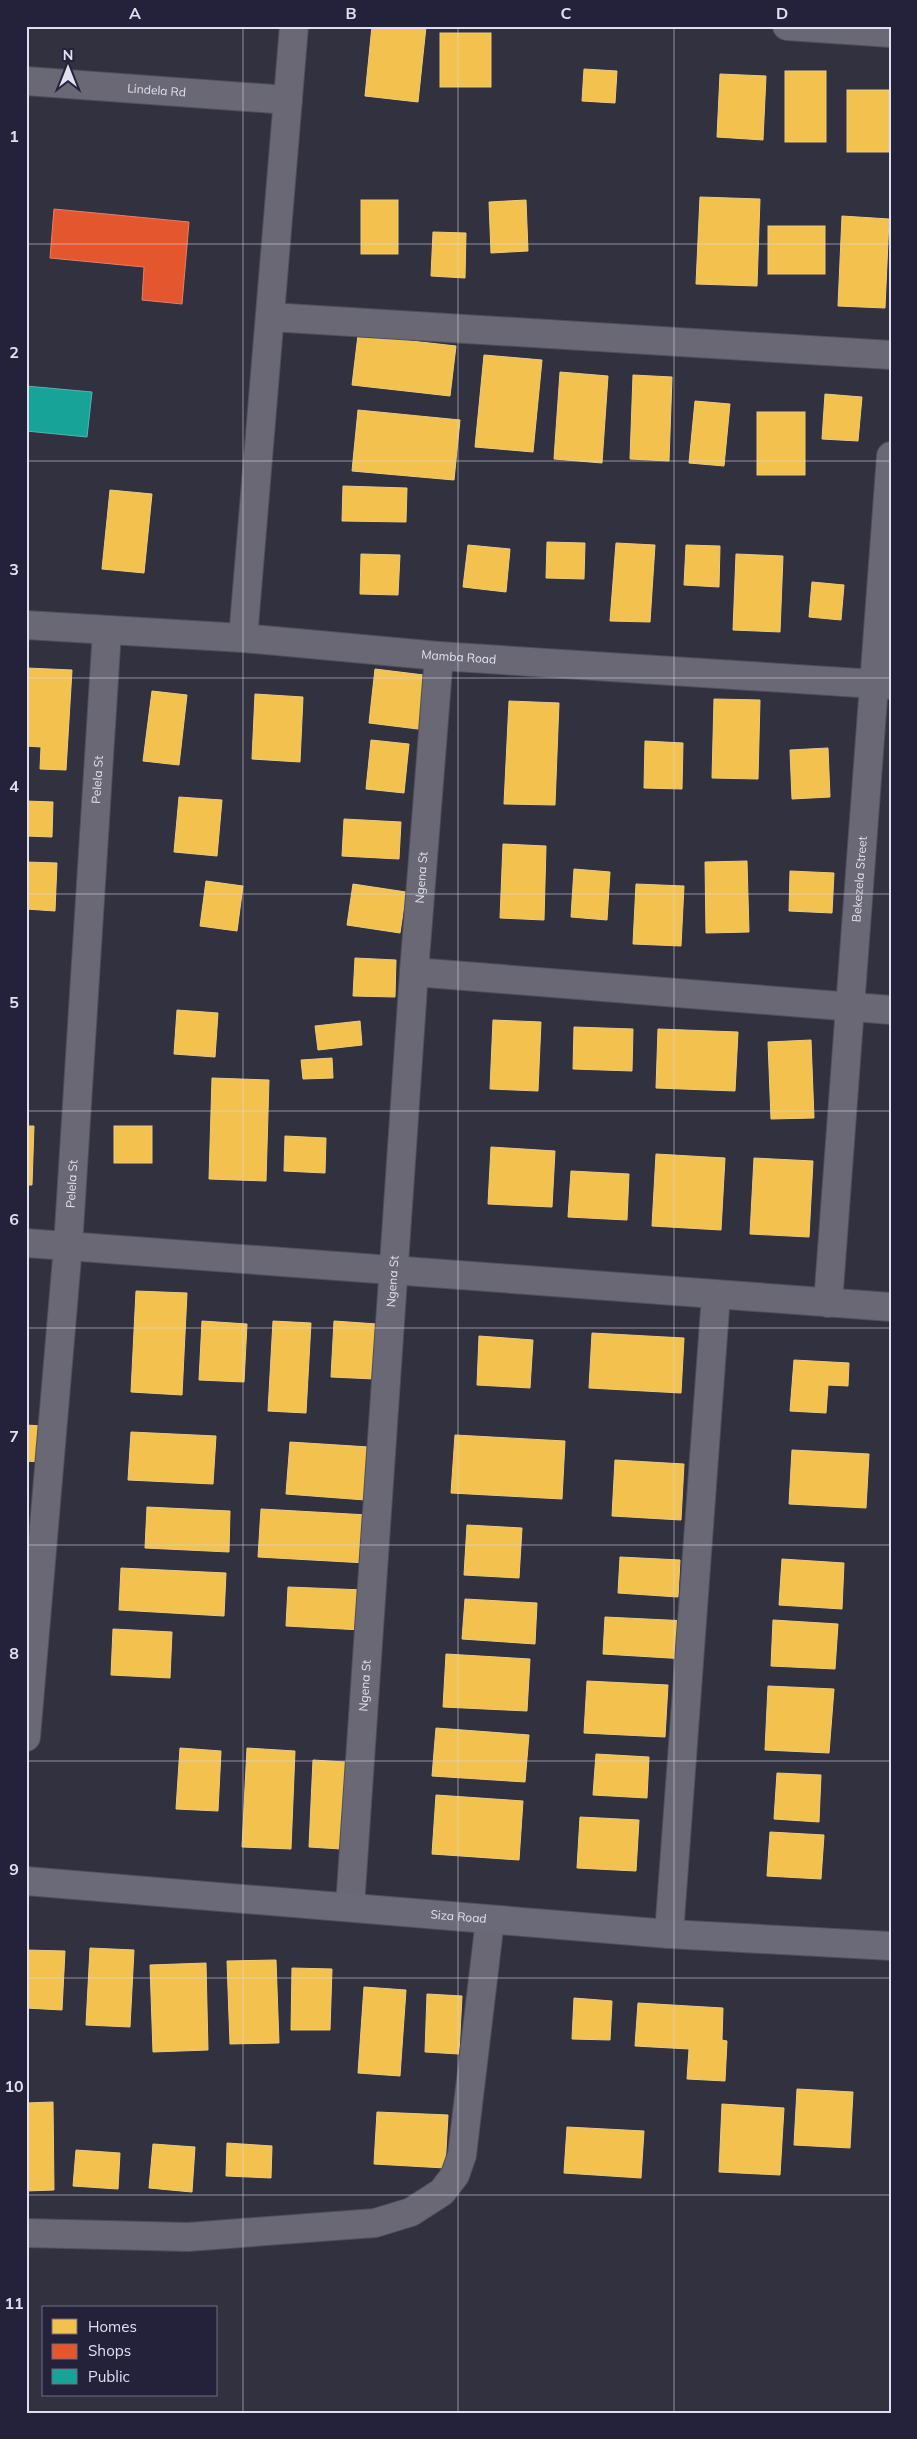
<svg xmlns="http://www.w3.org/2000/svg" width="917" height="2439" font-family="Mulish,sans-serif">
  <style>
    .homes { fill: #f2c14e; stroke: #edca7f }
    .shops { fill: #e4572e; stroke: #e38068 }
    .public { fill: #17a398; stroke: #53b5b3 }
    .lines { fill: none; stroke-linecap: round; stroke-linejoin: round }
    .street-casing { stroke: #4f4e5b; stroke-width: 30 }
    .secondary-casing { stroke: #4f4e5b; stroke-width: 30 }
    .street { stroke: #696874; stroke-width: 28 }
    .secondary { stroke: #6b6a78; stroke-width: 28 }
    .grid { fill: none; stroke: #e0e0f1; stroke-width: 1; stroke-opacity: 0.55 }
    .labels { text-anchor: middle; stroke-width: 5; stroke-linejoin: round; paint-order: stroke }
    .street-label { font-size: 12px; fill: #e0e0f1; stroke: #24213b }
    .neatline { fill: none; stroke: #e0e0f1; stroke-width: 2 }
    .grid-label { font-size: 16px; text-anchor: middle; font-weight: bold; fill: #e0e0f1 }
  </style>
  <rect width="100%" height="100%" fill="#32313f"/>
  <g class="homes">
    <path d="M 372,26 L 426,27 L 418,102 L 365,96 Z"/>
    <rect x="440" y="33" width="51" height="54"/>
    <path d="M 584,69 L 617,71 L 615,103 L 582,101 Z"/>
    <rect x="785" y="71" width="41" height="71"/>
    <path d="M 720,74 L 766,76 L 763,140 L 717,137 Z"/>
    <rect x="847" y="90" width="42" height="62"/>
    <path d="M 700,197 L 760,199 L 757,286 L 696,284 Z"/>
    <rect x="361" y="200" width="37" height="54"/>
    <path d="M 526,200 L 528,251 L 491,253 L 489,202 Z"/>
    <path d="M 842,216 L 889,219 L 885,308 L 838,306 Z"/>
    <rect x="768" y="226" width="57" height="48"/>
    <path d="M 433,232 L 466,233 L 465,278 L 431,276 Z"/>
    <path d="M 358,335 L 456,346 L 450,396 L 352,385 Z"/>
    <path d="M 484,355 L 542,360 L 533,452 L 475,447 Z"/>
    <path d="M 560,372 L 608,376 L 602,463 L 554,459 Z"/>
    <path d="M 633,375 L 672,377 L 669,461 L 630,459 Z"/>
    <path d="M 825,394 L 862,397 L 858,441 L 822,439 Z"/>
    <path d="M 695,401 L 730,404 L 724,466 L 689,463 Z"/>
    <path d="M 358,410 L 460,420 L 454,480 L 352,471 Z"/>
    <rect x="757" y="412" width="48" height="63"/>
    <path d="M 343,486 L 407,488 L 406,522 L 342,521 Z"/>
    <path d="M 110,490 L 152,494 L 144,573 L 102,569 Z"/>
    <path d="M 547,542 L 585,543 L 584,579 L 546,578 Z"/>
    <path d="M 616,543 L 655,545 L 650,622 L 610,621 Z"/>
    <path d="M 468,545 L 510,549 L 506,592 L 463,587 Z"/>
    <path d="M 686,545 L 720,546 L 719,587 L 684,585 Z"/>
    <path d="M 361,554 L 400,555 L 398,595 L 360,594 Z"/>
    <path d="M 736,554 L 783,556 L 780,632 L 733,630 Z"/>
    <path d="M 812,582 L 844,585 L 841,620 L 809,617 Z"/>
    <path d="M 27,668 L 72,670 L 66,770 L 40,769 L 41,747 L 26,746 Z"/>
    <path d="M 375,669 L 432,676 L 426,730 L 369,723 Z"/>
    <path d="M 152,691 L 187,695 L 179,765 L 143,761 Z"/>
    <path d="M 255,694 L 303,697 L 300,762 L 252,759 Z"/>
    <path d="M 714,699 L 760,700 L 758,779 L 712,778 Z"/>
    <path d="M 509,701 L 559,703 L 555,805 L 504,804 Z"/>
    <path d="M 371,740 L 409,744 L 404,793 L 366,789 Z"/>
    <path d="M 645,741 L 683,743 L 682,789 L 644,788 Z"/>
    <path d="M 828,748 L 830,797 L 792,799 L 790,750 Z"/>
    <path d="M 179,797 L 222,800 L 217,856 L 174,852 Z"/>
    <path d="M 26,801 L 53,802 L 52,837 L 26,836 Z"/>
    <path d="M 344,819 L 401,822 L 399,859 L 342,856 Z"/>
    <path d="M 503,844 L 546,846 L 544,920 L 500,918 Z"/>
    <path d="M 747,861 L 749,932 L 706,933 L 705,862 Z"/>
    <path d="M 26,862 L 57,863 L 55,911 L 26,909 Z"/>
    <path d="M 574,869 L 610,872 L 607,920 L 571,917 Z"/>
    <path d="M 790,871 L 834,873 L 832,913 L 789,911 Z"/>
    <path d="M 206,881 L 243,886 L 237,931 L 200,926 Z"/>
    <path d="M 353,884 L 406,892 L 400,933 L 347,925 Z"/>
    <path d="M 636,884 L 684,886 L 681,946 L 633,944 Z"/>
    <path d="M 355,958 L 396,960 L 395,997 L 353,996 Z"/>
    <path d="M 177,1010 L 218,1013 L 215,1057 L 174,1054 Z"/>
    <path d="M 493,1020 L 541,1022 L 538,1091 L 490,1089 Z"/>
    <path d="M 360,1021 L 362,1045 L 318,1050 L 315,1026 Z"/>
    <path d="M 574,1027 L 633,1029 L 632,1071 L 573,1069 Z"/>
    <path d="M 658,1029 L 738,1032 L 735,1091 L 656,1088 Z"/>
    <path d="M 811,1040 L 814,1118 L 771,1119 L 768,1042 Z"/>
    <path d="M 332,1058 L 333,1078 L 303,1079 L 301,1060 Z"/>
    <path d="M 212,1078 L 269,1080 L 266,1181 L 209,1179 Z"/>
    <path d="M 26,1126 L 34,1126 L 32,1185 L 26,1185 Z"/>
    <rect x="114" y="1126" width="38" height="37"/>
    <path d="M 285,1136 L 326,1138 L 325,1173 L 284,1171 Z"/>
    <path d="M 491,1147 L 555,1151 L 552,1207 L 488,1204 Z"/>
    <path d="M 656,1154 L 725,1158 L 721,1230 L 652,1226 Z"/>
    <path d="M 754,1158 L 813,1161 L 809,1237 L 750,1234 Z"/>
    <path d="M 571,1171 L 629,1174 L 627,1220 L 568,1217 Z"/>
    <path d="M 136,1291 L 187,1293 L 182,1395 L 131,1392 Z"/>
    <path d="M 202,1321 L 247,1324 L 244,1382 L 199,1380 Z"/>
    <path d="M 273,1321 L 311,1323 L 306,1413 L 268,1411 Z"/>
    <path d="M 334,1321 L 377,1324 L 375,1379 L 331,1377 Z"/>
    <path d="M 592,1333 L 684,1338 L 681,1393 L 589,1388 Z"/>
    <path d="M 479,1336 L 533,1340 L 530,1388 L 477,1385 Z"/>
    <path d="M 794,1360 L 849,1363 L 848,1386 L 828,1385 L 826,1413 L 790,1411 Z"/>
    <path d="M 26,1425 L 42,1426 L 40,1462 L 26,1461 Z"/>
    <path d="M 131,1432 L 216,1436 L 213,1484 L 128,1480 Z"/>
    <path d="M 455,1435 L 565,1441 L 562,1499 L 451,1493 Z"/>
    <path d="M 290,1442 L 369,1447 L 365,1500 L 286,1494 Z"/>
    <path d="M 792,1450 L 869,1454 L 866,1508 L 789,1504 Z"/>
    <path d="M 615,1460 L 684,1464 L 681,1520 L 612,1516 Z"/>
    <path d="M 147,1507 L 230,1511 L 229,1552 L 145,1548 Z"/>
    <path d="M 261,1509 L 368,1515 L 366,1563 L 258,1557 Z"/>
    <path d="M 467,1525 L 522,1528 L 519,1578 L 464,1575 Z"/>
    <path d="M 620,1557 L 680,1560 L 678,1597 L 618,1593 Z"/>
    <path d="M 782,1559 L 844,1563 L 842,1609 L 779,1605 Z"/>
    <path d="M 121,1568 L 226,1573 L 224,1616 L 119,1610 Z"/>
    <path d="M 288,1587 L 364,1590 L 362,1630 L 286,1626 Z"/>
    <path d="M 465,1599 L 537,1603 L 535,1644 L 462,1639 Z"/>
    <path d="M 605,1617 L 688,1621 L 686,1659 L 603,1654 Z"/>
    <path d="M 773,1620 L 838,1624 L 835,1669 L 771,1666 Z"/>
    <path d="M 113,1629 L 172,1632 L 170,1678 L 111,1675 Z"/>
    <path d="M 446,1654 L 530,1659 L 527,1711 L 443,1707 Z"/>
    <path d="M 587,1681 L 668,1685 L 665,1737 L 584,1733 Z"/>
    <path d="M 768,1686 L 834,1689 L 829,1753 L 765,1750 Z"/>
    <path d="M 436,1728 L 529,1735 L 525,1782 L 432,1776 Z"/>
    <path d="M 180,1748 L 221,1751 L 218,1811 L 176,1809 Z"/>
    <path d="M 247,1748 L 295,1751 L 291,1849 L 242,1847 Z"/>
    <path d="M 596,1754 L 649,1757 L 647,1798 L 593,1795 Z"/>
    <path d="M 313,1760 L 346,1762 L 341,1849 L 309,1847 Z"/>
    <path d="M 777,1773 L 821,1775 L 819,1822 L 774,1819 Z"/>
    <path d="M 436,1795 L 523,1801 L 519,1860 L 432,1854 Z"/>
    <path d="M 580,1817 L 639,1820 L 636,1871 L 577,1868 Z"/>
    <path d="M 770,1832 L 824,1835 L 821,1879 L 767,1876 Z"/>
    <path d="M 90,1948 L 134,1950 L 130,2027 L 86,2025 Z"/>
    <path d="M 26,1950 L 65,1951 L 62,2010 L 26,2008 Z"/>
    <path d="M 276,1960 L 279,2043 L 230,2044 L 227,1961 Z"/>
    <path d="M 206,1963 L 208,2050 L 153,2052 L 150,1965 Z"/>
    <path d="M 292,1968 L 332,1969 L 330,2030 L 291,2030 Z"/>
    <path d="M 364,1987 L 406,1990 L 400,2076 L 358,2073 Z"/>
    <path d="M 427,1994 L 462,1996 L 459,2054 L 425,2052 Z"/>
    <path d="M 574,1998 L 612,2001 L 610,2040 L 572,2039 Z"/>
    <path d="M 638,2003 L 723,2008 L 722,2040 L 727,2041 L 725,2081 L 687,2079 L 689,2049 L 635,2046 Z"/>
    <path d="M 797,2089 L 853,2092 L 850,2148 L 794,2145 Z"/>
    <path d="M 53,2102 L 54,2190 L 26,2191 L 26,2103 Z"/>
    <path d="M 722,2104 L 784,2108 L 780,2175 L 719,2172 Z"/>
    <path d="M 377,2112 L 448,2115 L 445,2168 L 374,2164 Z"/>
    <path d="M 567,2127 L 644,2131 L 641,2178 L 564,2173 Z"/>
    <path d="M 227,2143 L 272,2146 L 271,2178 L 226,2176 Z"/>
    <path d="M 153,2144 L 195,2147 L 192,2192 L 149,2188 Z"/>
    <path d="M 76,2150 L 120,2153 L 118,2189 L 73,2186 Z"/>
  </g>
  <path class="shops" d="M 54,209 L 189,222 L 182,304 L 142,300 L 144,267 L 50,258 Z"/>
  <path class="public" d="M 26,386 L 92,392 L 87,437 L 26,431 Z"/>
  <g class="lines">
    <g class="street-casing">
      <g id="street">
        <path d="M 787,26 L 891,33"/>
        <path id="s1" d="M 26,81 L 288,100"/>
        <path d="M 270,317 L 891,355"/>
        <path id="s2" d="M 26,625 L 243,638 L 439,656 L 891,685"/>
        <path d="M 243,638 L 294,26"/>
        <path d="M 414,972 L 891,1010"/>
        <path d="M 26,1243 L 891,1307"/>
        <path id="s3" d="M 828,1303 L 891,456"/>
        <path id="s4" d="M 26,1737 L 68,1246 L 107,631"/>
        <path id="s5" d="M 350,1906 L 414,972 L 439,656"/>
        <path d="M 669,1934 L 716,1295"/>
        <path d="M 26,2233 L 188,2237 L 375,2223 L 411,2212 L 442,2192 L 455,2175 L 462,2155 L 490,1920"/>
      </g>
    </g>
    <g class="secondary-casing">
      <g id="secondary">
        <path id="s6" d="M 26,1881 L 669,1934 L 891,1946"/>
      </g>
    </g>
    <use href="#street" class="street"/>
    <use href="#secondary" class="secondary"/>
  </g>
  <path class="grid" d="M 243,26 L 243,2413M 458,26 L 458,2413M 674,26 L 674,2413M 26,244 L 891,244M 26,461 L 891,461M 26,678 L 891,678M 26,894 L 891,894M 26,1111 L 891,1111M 26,1328 L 891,1328M 26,1545 L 891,1545M 26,1761 L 891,1761M 26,1978 L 891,1978M 26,2195 L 891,2195"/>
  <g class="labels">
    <g class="street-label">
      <text dy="4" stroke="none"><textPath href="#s1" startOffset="131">Lindela Rd</textPath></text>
      <text dy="4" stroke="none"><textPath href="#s2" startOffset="434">Mamba Road</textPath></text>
      <text dy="4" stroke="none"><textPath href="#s4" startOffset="960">Pelela St</textPath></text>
      <text dy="4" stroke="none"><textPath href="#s5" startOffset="1031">Ngena St</textPath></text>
      <text dy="4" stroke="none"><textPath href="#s3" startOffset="425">Bekezela Street</textPath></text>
      <text dy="4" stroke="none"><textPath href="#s4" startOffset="555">Pelela St</textPath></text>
      <text dy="4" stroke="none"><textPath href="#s5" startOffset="626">Ngena St</textPath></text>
      <text dy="4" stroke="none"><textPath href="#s5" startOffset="221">Ngena St</textPath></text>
      <text dy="4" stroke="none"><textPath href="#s6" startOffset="434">Siza Road</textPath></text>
    </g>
  </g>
  <rect width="917" height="2439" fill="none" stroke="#24213b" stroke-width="55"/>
  <rect x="42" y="2306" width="175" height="90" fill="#24213b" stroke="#6f6d84"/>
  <rect x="52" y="2319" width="25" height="15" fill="#f2c14e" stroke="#6f6d84"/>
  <text x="88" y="2332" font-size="15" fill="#e0e0f1">Homes</text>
  <rect x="52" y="2344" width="25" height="15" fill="#e4572e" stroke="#6f6d84"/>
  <text x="88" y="2356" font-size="15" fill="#e0e0f1">Shops</text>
  <rect x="52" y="2369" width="25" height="15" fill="#17a398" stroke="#6f6d84"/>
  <text x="88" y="2382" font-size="15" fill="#e0e0f1">Public</text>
  <g transform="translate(68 68)" stroke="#24213b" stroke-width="4" paint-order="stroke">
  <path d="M0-4L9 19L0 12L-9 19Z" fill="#e0e0f1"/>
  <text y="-8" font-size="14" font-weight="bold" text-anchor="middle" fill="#e0e0f1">N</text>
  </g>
  <rect x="28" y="28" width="862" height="2384" class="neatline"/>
  <g class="grid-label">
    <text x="135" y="19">A</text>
    <text x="351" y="19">B</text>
    <text x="566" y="19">C</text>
    <text x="782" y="19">D</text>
    <text x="14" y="142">1</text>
    <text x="14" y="358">2</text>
    <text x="14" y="575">3</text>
    <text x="14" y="792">4</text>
    <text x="14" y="1008">5</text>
    <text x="14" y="1225">6</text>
    <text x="14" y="1442">7</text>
    <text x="14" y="1659">8</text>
    <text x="14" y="1875">9</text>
    <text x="14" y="2092">10</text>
    <text x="14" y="2309">11</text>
  </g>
</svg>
